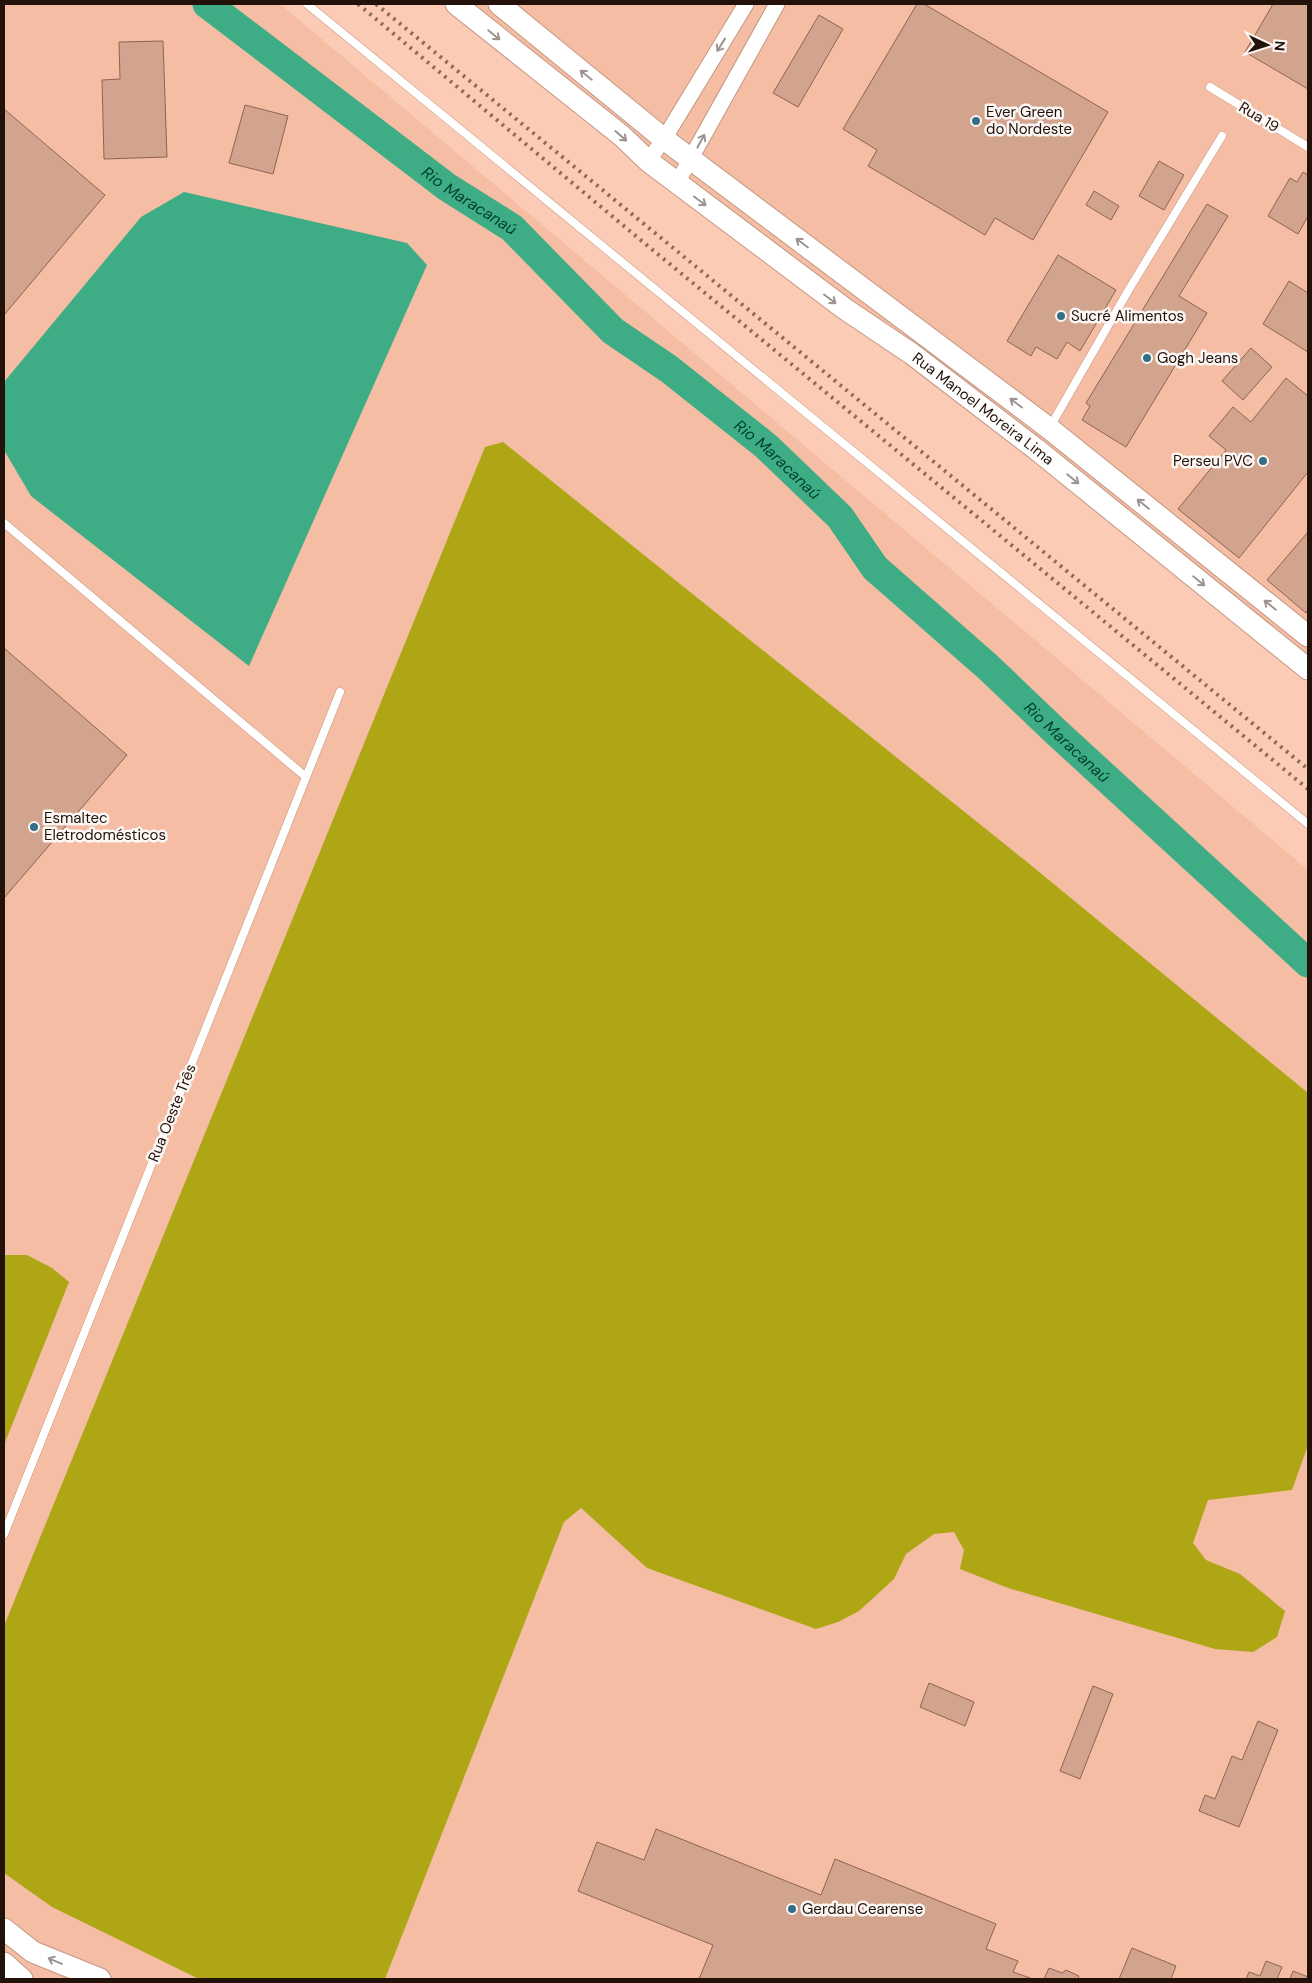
<svg xmlns="http://www.w3.org/2000/svg" width="1312" height="1983" font-family="'DM Sans',sans-serif">
  <style>
    .built { fill: #f4bda4 }
    .forest { fill: #aea614 }
    .water { fill: #3ead85 }
    .lines { fill: none; stroke-linecap: round; stroke-linejoin: round }
    .river { stroke: #3ead85; stroke-width: 29 }
    .building { fill: #d2a38d; stroke: #8e6450 }
    .lane-casing { stroke: #c59781; stroke-width: 9 }
    .street-casing { stroke: #c59781; stroke-width: 17 }
    .secondary-casing { stroke: #c59781; stroke-width: 23 }
    .lane { stroke: #fff; stroke-width: 8 }
    .street { stroke: #fff; stroke-width: 15 }
    .secondary { stroke: #fff; stroke-width: 21 }
    .rail { stroke: #8a6a5b; stroke-width: 4; stroke-dasharray: 2.5 5; stroke-linecap: butt }
    .oneway { stroke: #9c9491 }
    .poi-dot { fill: #337087; stroke: #fcf7f5; stroke-width: 2 }
    .labels { text-anchor: middle; stroke-width: 5; stroke-linejoin: round; paint-order: stroke }
    .poi-label { font-size: 15px; fill: #23120a; stroke: #fcf7f5; text-anchor: start }
    .street-label { font-size: 15px; fill: #23120a; stroke: #fcf7f5 }
    .water-label { font-size: 16px; font-style: italic; fill: #00422e; stroke: #fcf7f5 }
  </style>
  <rect width="100%" height="100%" fill="#fccbb5"/>
  <g class="built">
    <path d="M 4,4 L 280,4 L 1308,870 L 1308,1979 L 4,1979 Z"/>
    <path d="M 467,4 L 1308,4 L 1308,664 L 957,374 L 789,257 L 629,138 Z"/>
  </g>
  <g class="forest">
    <path d="M 503,442 L 1027,862 L 1308,1093 L 1308,1445 L 1292,1490 L 1208,1500 L 1193,1543 L 1206,1560 L 1240,1574 L 1285,1611 L 1277,1637 L 1253,1652 L 1215,1649 L 1008,1588 L 960,1569 L 964,1550 L 954,1532 L 934,1534 L 906,1554 L 894,1579 L 859,1611 L 838,1622 L 816,1629 L 647,1568 L 581,1508 L 564,1522 L 385,1979 L 199,1979 L 52,1907 L 4,1873 L 4,1626 L 485,447 Z"/>
    <path d="M 4,1255 L 27,1255 L 52,1268 L 69,1282 L 4,1445 Z"/>
  </g>
  <path class="water" d="M 184,192 L 407,243 L 427,265 L 249,666 L 31,496 L 4,450 L 4,382 L 141,217 Z"/>
  <g class="lines">
    <path class="river" id="s1" d="M 207,4 L 447,187 L 512,228 L 613,331 L 669,369 L 766,446 L 840,517 L 875,568 L 988,667 L 1055,731 L 1308,963"/>
  </g>
  <g class="building">
    <path d="M 917,4 L 924,4 L 1108,112 L 1033,240 L 995,218 L 985,235 L 868,166 L 877,150 L 843,129 Z"/>
    <path d="M 1273,4 L 1308,4 L 1308,89 L 1245,52 Z"/>
    <path d="M 819,15 L 843,29 L 798,107 L 773,93 Z"/>
    <path d="M 163,41 L 167,157 L 104,159 L 102,80 L 120,79 L 119,42 Z"/>
    <path d="M 245,105 L 288,116 L 273,174 L 229,163 Z"/>
    <path d="M 4,109 L 105,195 L 4,315 Z"/>
    <path d="M 1159,161 L 1184,175 L 1164,210 L 1139,196 Z"/>
    <path d="M 1303,172 L 1308,175 L 1308,216 L 1298,234 L 1268,216 L 1290,178 L 1297,182 Z"/>
    <path d="M 1094,191 L 1119,206 L 1111,220 L 1086,205 Z"/>
    <path d="M 1207,204 L 1228,216 L 1179,296 L 1207,313 L 1126,447 L 1082,420 L 1090,406 L 1086,403 Z"/>
    <path d="M 1058,255 L 1116,290 L 1080,351 L 1067,342 L 1057,359 L 1036,347 L 1031,356 L 1007,341 Z"/>
    <path d="M 1289,281 L 1308,293 L 1308,352 L 1263,324 Z"/>
    <path d="M 1251,348 L 1272,367 L 1243,400 L 1222,381 Z"/>
    <path d="M 1286,378 L 1308,396 L 1308,472 L 1239,558 L 1178,509 L 1226,450 L 1209,436 L 1233,407 L 1251,422 Z"/>
    <path d="M 1308,532 L 1308,610 L 1306,613 L 1267,580 Z"/>
    <path d="M 4,648 L 127,755 L 4,898 Z"/>
    <path d="M 929,1683 L 974,1702 L 965,1726 L 920,1707 Z"/>
    <path d="M 1093,1686 L 1113,1694 L 1080,1779 L 1060,1771 Z"/>
    <path d="M 1258,1721 L 1278,1730 L 1239,1827 L 1199,1811 L 1205,1795 L 1215,1799 L 1232,1756 L 1242,1760 Z"/>
    <path d="M 656,1829 L 821,1895 L 835,1859 L 996,1924 L 986,1949 L 1018,1961 L 1013,1972 L 1033,1979 L 699,1979 L 713,1945 L 578,1891 L 597,1842 L 644,1860 Z"/>
    <path d="M 1132,1948 L 1176,1966 L 1171,1979 L 1119,1979 Z"/>
    <path d="M 1266,1961 L 1282,1967 L 1277,1979 L 1246,1979 L 1249,1972 L 1260,1976 Z"/>
    <path d="M 1049,1968 L 1062,1973 L 1066,1970 L 1079,1976 L 1078,1979 L 1044,1979 Z"/>
    <path d="M 1293,1971 L 1308,1977 L 1308,1979 L 1290,1979 Z"/>
  </g>
  <g class="lines">
    <g class="lane-casing">
      <g id="lane">
        <path d="M 307,4 L 1308,824"/>
        <path d="M 1210,87 L 1308,147"/>
        <path d="M 1050,427 L 1128,291 L 1222,136"/>
        <path d="M 4,523 L 306,777"/>
        <path d="M 4,1534 L 340,692"/>
      </g>
    </g>
    <g class="street-casing">
      <g id="street">
        <path d="M 648,161 L 664,139 L 746,4"/>
        <path d="M 677,183 L 777,4"/>
      </g>
    </g>
    <g class="secondary-casing">
      <g id="secondary">
        <path id="s2" d="M 456,4 L 622,136 L 648,161 L 845,309 L 912,354 L 1036,449 L 1308,669"/>
        <path d="M 499,4 L 664,139 L 1050,429 L 1308,636"/>
        <path d="M 4,1929 L 33,1952 L 100,1979"/>
        <path d="M 4,1963 L 22,1979"/>
      </g>
    </g>
    <use href="#lane" class="lane"/>
    <use href="#street" class="street"/>
    <use href="#secondary" class="secondary"/>
    <g class="rail">
      <path d="M 358,4 L 643,242 L 1308,789"/>
      <path d="M 376,4 L 1308,769"/>
    </g>
  </g>
  <defs><path id="oneway-shaft" d="M-6 0H5M1.5-3L5.5 0L1.5 3" fill="none" stroke-width="1.6" stroke-linecap="round" stroke-linejoin="round" transform="scale(1.25)"/></defs>
  <g class="oneway">
    <use href="#oneway-shaft" transform="translate(494 35) rotate(39)"/>
    <use href="#oneway-shaft" transform="translate(721 45) rotate(122)"/>
    <use href="#oneway-shaft" transform="translate(586 75) rotate(-141)"/>
    <use href="#oneway-shaft" transform="translate(621 136) rotate(41)"/>
    <use href="#oneway-shaft" transform="translate(701 141) rotate(-61)"/>
    <use href="#oneway-shaft" transform="translate(700 201) rotate(37)"/>
    <use href="#oneway-shaft" transform="translate(802 243) rotate(-143)"/>
    <use href="#oneway-shaft" transform="translate(830 299) rotate(37)"/>
    <use href="#oneway-shaft" transform="translate(1016 403) rotate(-143)"/>
    <use href="#oneway-shaft" transform="translate(1073 479) rotate(39)"/>
    <use href="#oneway-shaft" transform="translate(1143 504) rotate(-141)"/>
    <use href="#oneway-shaft" transform="translate(1199 581) rotate(39)"/>
    <use href="#oneway-shaft" transform="translate(1270 605) rotate(-141)"/>
    <use href="#oneway-shaft" transform="translate(55 1961) rotate(-157)"/>
  </g>
  <g class="poi-dot">
    <circle cx="976" cy="121" r="5"/>
    <circle cx="1061" cy="316" r="5"/>
    <circle cx="1147" cy="358" r="5"/>
    <circle cx="1263" cy="461" r="5"/>
    <circle cx="34" cy="827" r="5"/>
    <circle cx="792" cy="1909" r="5"/>
  </g>
  <g class="labels">
    <g class="poi-label">
      <text x="986" y="117">Ever Green<tspan x="986" dy="17">do Nordeste</tspan></text>
      <text x="1071" y="321">Sucré Alimentos</text>
      <text x="1157" y="363">Gogh Jeans</text>
      <text x="1253" y="466" text-anchor="end">Perseu PVC</text>
      <text x="44" y="823">Esmaltec<tspan x="44" dy="17">Eletrodomésticos</tspan></text>
      <text x="802" y="1914">Gerdau Cearense</text>
    </g>
    <g class="street-label">
      <text transform="translate(1259 117) rotate(31)" y="5">Rua 19</text>
      <text dy="5" stroke="none"><textPath href="#s2" startOffset="665">Rua Manoel Moreira Lima</textPath></text>
      <text transform="translate(172 1113) rotate(-68)" y="5">Rua Oeste Três</text>
    </g>
    <g class="water-label">
      <text dy="6" stroke="none"><textPath href="#s1" startOffset="328">Rio Maracanaú</textPath></text>
      <text dy="6" stroke="none"><textPath href="#s1" startOffset="732">Rio Maracanaú</textPath></text>
      <text dy="6" stroke="none"><textPath href="#s1" startOffset="1138">Rio Maracanaú</textPath></text>
    </g>
  </g>
  <rect width="1312" height="1983" fill="none" stroke="#23120a" stroke-width="10"/>
  <g transform="translate(1267 45) rotate(94)" stroke="#fcf7f5" stroke-width="4" paint-order="stroke">
  <path d="M0-4L9 19L0 12L-9 19Z" fill="#23120a"/>
  <text y="-8" font-size="14" font-weight="bold" text-anchor="middle" fill="#23120a">N</text>
  </g>
</svg>
